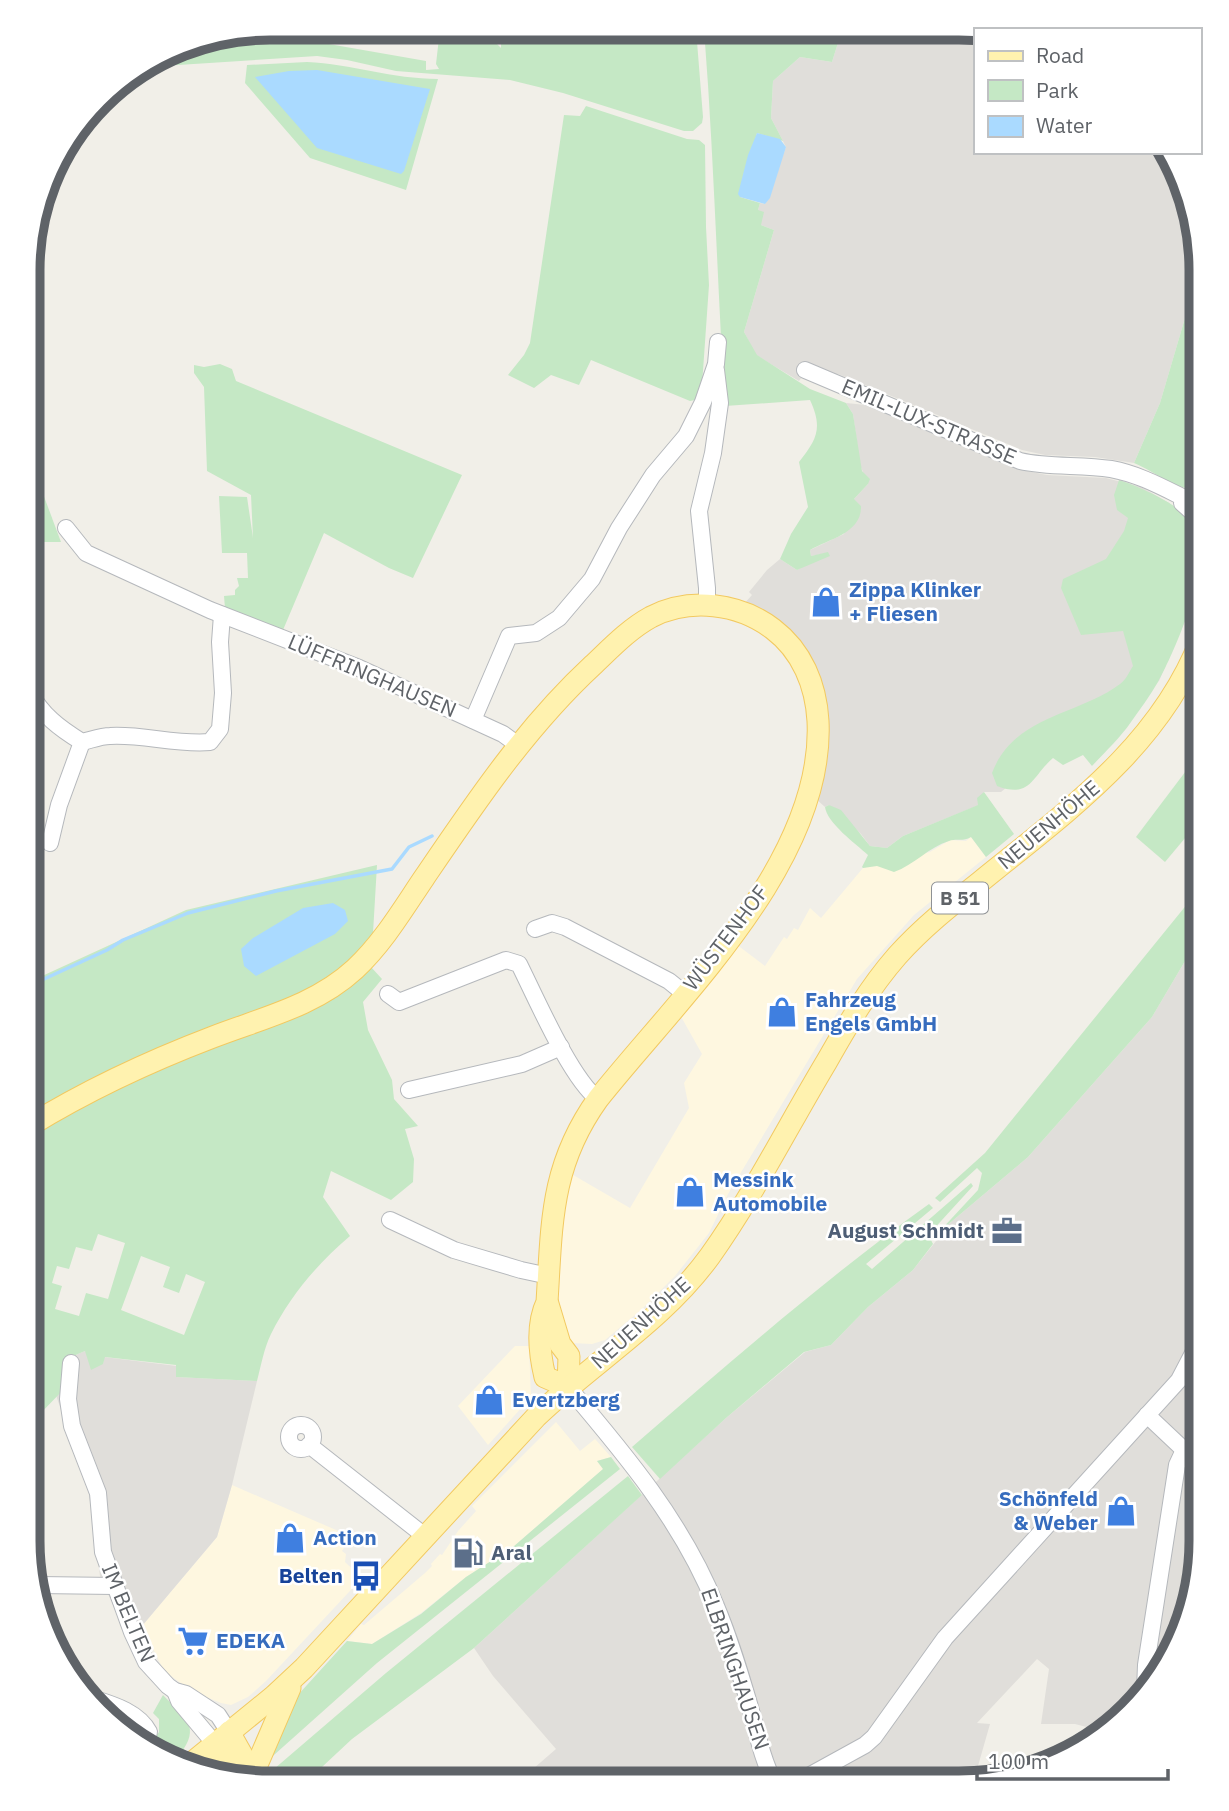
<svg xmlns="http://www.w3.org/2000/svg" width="1229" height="1811" font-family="'IBM Plex Sans',sans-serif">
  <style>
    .commercial { fill: #fef7e0 }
    .industrial { fill: #e0deda }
    .green { fill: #c5e8c5; fill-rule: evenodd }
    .water { fill: #aadaff }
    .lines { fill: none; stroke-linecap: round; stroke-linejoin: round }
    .stream { stroke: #aadaff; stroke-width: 3.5 }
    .minor-casing { stroke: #b5b8bc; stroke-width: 18 }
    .major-casing { stroke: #f2c960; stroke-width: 23 }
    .minor { stroke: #fff; stroke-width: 16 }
    .major { stroke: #fff2af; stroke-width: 21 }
    .labels { text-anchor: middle; stroke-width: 5; stroke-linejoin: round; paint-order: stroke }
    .shield { fill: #fff; stroke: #8f9295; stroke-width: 2 }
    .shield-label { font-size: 19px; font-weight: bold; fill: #5f6368 }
    .street-label { font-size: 21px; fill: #5f6368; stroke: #fff }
    .shop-label { font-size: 21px; font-weight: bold; fill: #366cbe; stroke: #fff; text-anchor: start }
    .service-label { font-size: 21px; font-weight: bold; fill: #4e5e75; stroke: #fff; text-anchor: end }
    .transit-label { font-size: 21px; font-weight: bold; fill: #164399; stroke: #fff; text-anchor: end }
    .rim { fill: none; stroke: #5f6368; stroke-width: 9 }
  </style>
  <rect width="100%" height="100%" fill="#f1efe8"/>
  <g class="commercial">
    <path d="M 971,837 L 986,857 L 914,915 L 857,979 L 728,1194 L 709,1233 L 675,1276 L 641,1310 L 605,1340 L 592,1344 L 571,1343 L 559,1325 L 556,1284 L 568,1172 L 630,1208 L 689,1108 L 684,1083 L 702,1054 L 679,1013 L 736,944 L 765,966 L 784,937 L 787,939 L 794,928 L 798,930 L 810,908 L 821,918 L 863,868 L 930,852 L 950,840 L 966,841 Z"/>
    <path d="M 515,1346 L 529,1346 L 531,1397 L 488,1445 L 458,1406 Z"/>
    <path d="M 556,1422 L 580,1451 L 595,1439 L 611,1457 L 597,1461 L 603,1469 L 513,1547 L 466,1577 L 421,1613 L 372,1644 L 347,1641 L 361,1624 L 364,1625 L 425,1573 L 432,1566 L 431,1564 L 440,1554 L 442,1555 L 458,1531 L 476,1511 L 472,1506 Z"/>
    <path d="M 232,1485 L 343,1533 L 336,1541 L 344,1548 L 342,1551 L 346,1554 L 345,1562 L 362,1578 L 266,1681 L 248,1697 L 231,1705 L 221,1703 L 192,1691 L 164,1671 L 142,1626 L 217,1537 Z"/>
  </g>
  <g class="industrial">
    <path d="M 842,30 L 975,30 L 975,152 L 1167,152 L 1176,163 L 1200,267 L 1160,403 L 1134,463 L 1095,457 L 1045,455 L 1022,450 L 838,374 L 837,375 L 802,377 L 799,381 L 756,355 L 744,332 L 774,230 L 761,225 L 758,210 L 760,203 L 765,204 L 786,147 L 771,118 L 773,81 L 800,57 L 832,62 Z"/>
    <path d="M 846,403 L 866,405 L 1017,469 L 1047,475 L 1106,478 L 1141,487 L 1169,503 L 1201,533 L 1201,573 L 1186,618 L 1159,681 L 1067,738 L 1001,792 L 984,792 L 979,805 L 903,836 L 887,848 L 870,846 L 861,834 L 829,805 L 825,807 L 816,799 L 826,763 L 828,747 L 824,699 L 743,605 L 752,595 L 749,592 L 767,570 L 780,559 L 797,570 L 828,553 L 811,556 L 810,550 L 844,534 L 854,499 L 868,484 L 860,465 L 853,414 Z"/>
    <path d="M 1201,934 L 1200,1557 L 1164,1665 L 1152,1663 L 1141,1679 L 1139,1694 L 1098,1730 L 1075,1724 L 1041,1724 L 1049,1669 L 1037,1659 L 977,1723 L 990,1724 L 974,1780 L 959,1783 L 531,1782 L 526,1775 L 556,1749 L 493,1676 L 474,1648 L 726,1418 L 805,1352 L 831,1345 L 868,1307 L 913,1270 L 940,1236 L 938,1233 L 1028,1157 L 1152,1017 Z"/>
    <path d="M 85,1351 L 103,1364 L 104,1357 L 177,1366 L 176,1377 L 257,1381 L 232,1485 L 217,1537 L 142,1626 L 127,1637 L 100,1576 L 89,1494 L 56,1395 L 64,1388 L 64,1360 Z"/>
  </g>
  <g class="green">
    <path d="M 440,29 L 482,29 L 501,48 L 501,29 L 696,29 L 703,117 L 702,123 L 693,131 L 684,131 L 563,93 L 510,80 L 396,71 L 347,60 L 317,56 L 147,67 L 171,53 L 258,44 L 323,43 L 426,61 L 426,70 L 439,69 L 436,64 Z"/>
    <path d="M 704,29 L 842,30 L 832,62 L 800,57 L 773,81 L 771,118 L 783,141 L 757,133 L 740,197 L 760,203 L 758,210 L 764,212 L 761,225 L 774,230 L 744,332 L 757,355 L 810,389 L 846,403 L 853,414 L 862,471 L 870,479 L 868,484 L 854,499 L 861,506 C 862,533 829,539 810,550 L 811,556 L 828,552 L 830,556 L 797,570 L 780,559 L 791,534 L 808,507 L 799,462 C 817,439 823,428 810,400 L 725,406 C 717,281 714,155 704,29 Z"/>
    <path d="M 307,62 C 351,64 393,79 438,79 L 406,190 L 310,158 L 245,83 L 247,65 Z"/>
    <path d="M 586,106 L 687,139 L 699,140 L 705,145 L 706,227 L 709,285 L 702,385 L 695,400 L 690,401 L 591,360 L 579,385 L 551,375 L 534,388 L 508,375 L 524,355 L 530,343 L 564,115 L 580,116 Z"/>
    <path d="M 1200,267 L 1201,490 C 1177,491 1156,472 1134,463 L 1160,403 Z"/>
    <path d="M 220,364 L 232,369 L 236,381 L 462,475 L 413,578 L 389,568 L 324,533 L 283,630 L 225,608 L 224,596 L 235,595 L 235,590 L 239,586 L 237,578 L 248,578 L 247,553 L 222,553 L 219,496 L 247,497 L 253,538 L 251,495 L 207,471 L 204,387 L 194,373 L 194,365 L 204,367 Z"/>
    <path d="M 30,459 L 61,542 L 30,542 Z"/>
    <path d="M 1119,480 C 1141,487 1188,508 1199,530 C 1214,560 1174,654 1158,682 C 1150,696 1140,709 1131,722 C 1120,738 1105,752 1092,766 L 1083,755 L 1063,765 L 1053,758 C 1032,776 1031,799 997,786 L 992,773 C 1014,715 1077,716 1120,684 C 1126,680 1129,672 1133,666 L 1123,631 L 1081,635 L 1061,588 L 1063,579 L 1106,559 L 1124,531 L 1128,518 L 1117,510 L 1114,495 Z"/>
    <path d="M 1201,751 L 1201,819 L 1165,862 L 1136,837 Z"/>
    <path d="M 984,792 L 1014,834 L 986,857 L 971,837 C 963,842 957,838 949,841 C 929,847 914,865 894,872 L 877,866 L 863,868 L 862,867 L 868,855 C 856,844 827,823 825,807 L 829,805 L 841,810 L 870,846 L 887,848 L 903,836 L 978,805 L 977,798 Z"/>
    <path d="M 377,865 L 371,967 L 382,979 L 363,1002 L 368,1030 L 392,1080 L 394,1099 L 418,1126 L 405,1129 L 414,1159 L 413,1182 L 391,1200 L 331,1171 L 323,1197 L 350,1236 C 318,1263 290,1296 271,1334 C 264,1348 261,1366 257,1381 L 176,1377 L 176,1365 L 105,1357 L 103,1364 L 91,1370 L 85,1351 L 64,1360 L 64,1389 L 39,1415 L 28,1410 L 29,982 L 186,910 ZM 98,1234 L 125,1243 L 108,1299 L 86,1293 L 79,1316 L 55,1309 L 62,1286 L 52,1283 L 57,1266 L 69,1269 L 76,1247 L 92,1251 ZM 141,1256 L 170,1267 L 163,1287 L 179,1293 L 186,1274 L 205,1282 L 184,1335 L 121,1310 Z"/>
    <path d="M 1201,887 L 1201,934 L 1152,1017 L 1028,1157 L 938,1233 L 978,1190 L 982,1173 L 977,1168 L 940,1202 L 935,1198 L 985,1153 Z"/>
    <path d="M 971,1183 L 973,1186 L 931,1232 L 930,1238 L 933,1244 L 913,1270 L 868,1307 L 831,1345 L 804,1352 L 726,1418 L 660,1479 L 632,1447 C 729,1363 825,1279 929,1204 L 933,1208 L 866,1264 L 872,1269 Z"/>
    <path d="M 611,1457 L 620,1469 L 377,1663 L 265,1763 L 287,1707 L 347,1641 L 372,1644 L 421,1614 L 466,1577 L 513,1547 L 603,1469 L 597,1461 Z"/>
    <path d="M 628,1476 L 642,1495 L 474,1648 L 352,1739 L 307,1781 L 260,1781 L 386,1673 Z"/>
    <path d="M 163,1695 C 181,1714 201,1724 183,1750 L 186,1753 L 181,1757 L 150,1744 L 159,1732 L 159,1719 L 153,1713 Z"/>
  </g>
  <g class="water">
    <path d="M 317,70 L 430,89 L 404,171 L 401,174 L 317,148 L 255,77 L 289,71 Z"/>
    <path d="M 757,133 L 780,139 L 786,147 L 770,198 L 765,204 L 740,197 L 738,194 L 748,155 Z"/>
    <path d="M 333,903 L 345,910 L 348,921 L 335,934 L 256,976 L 244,966 L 241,949 L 253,938 L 303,908 Z"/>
  </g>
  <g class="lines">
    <path class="stream" d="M 29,986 L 107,950 L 123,940 L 188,913 L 276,891 L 392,869 L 409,847 L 432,836"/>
    <g class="minor-casing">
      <g id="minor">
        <path d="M 805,370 L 1020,461 C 1050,468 1081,464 1111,469 C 1144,475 1172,493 1201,506"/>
        <path d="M 1182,503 L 1201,520"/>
        <path d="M 66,528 L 86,553 L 210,610 L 359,668 L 503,734 L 518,745"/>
        <path d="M 707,605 L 707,588 L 699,511 L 713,453 L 720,403 L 716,370"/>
        <path d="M 29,691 C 42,715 59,728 82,742 C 91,740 101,736 110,736 C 143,734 176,745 210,742 L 220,729 L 223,693 L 220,642 L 222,615"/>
        <path d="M 473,720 L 509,636 L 536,633 L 559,618 L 592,579 L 619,528 L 653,475 L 686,436 L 703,402 L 716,364 L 718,342"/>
        <path d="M 50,843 L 59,805 L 82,742"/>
        <path d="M 535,929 L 552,923 L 565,927 L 669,981 L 685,994"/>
        <path d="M 388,994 L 399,1002 L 506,960 L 519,964 C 536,998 571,1079 598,1099"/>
        <path d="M 409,1090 L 522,1064 L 561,1047"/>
        <path d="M 390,1220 L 454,1250 L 521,1270 L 549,1276"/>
        <path d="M 71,1363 L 68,1399 L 72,1426 L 98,1493 L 103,1552 L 132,1632 L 146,1662 L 168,1686 L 175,1691 L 186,1694 L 218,1715 L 229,1732"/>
        <path d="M 568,1387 C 625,1454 683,1523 716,1606 C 730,1639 740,1673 750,1707 C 757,1732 762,1759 774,1782"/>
        <path d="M 1147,1415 L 1200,1465"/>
        <circle cx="301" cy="1437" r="12"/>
        <path d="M 309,1445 L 426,1537"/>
        <path d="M 38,1585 L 115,1586"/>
        <path d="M 1145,1689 L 1146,1665 L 1177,1465 L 1184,1450"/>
        <path d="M 175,1691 L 179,1701 L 215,1744"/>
        <path d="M 95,1699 C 115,1705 139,1713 149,1732 L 146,1743"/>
        <path d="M 796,1783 L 865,1745 L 874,1737 L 945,1638 L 1179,1380 L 1201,1338"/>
      </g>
    </g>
    <g class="major-casing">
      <g id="major">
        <path d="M 29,1126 C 86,1091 150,1061 213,1037 C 262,1018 315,1006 355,969 C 383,943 403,909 424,878 C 475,803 526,727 593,665 C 611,648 629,629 651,617 C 690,597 739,603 773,629 C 802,651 816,685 818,721 C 825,861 679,997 598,1099 C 550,1166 552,1223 547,1302 C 536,1325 539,1352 545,1377 L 568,1387"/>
        <path d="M 548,1304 L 560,1344 L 569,1356 L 568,1387"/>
        <path d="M 229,1732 L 246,1762 L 251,1780"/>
        <path d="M 215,1744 L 238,1781"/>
        <path d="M 193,1762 L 274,1696 L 304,1668 L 536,1417 C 593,1362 663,1321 710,1256 C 754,1194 788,1126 827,1061 C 848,1024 869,988 897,956 C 922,928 951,905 980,882 C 1066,812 1160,746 1201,639"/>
        <path d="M 250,1781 L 290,1688"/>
      </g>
    </g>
    <use href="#minor" class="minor"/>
    <use href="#major" class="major"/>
  </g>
  <defs>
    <g id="shop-bare" transform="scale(2.415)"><path d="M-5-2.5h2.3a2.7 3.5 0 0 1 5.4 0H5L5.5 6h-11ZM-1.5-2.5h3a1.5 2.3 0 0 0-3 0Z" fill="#3f7fe0" stroke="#fff" stroke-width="2.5" paint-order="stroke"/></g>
    <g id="office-bare" transform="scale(2.415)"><path d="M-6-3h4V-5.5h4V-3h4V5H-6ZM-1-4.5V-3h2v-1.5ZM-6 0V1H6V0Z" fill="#5c6f8a" stroke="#fff" stroke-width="2.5" paint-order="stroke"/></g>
    <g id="fuel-bare" transform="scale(2.415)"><path d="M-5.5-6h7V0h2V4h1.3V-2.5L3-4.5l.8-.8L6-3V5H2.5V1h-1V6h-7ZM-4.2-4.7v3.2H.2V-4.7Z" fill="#5c6f8a" stroke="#fff" stroke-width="2.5" paint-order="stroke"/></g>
    <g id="bus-bare" transform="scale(2.415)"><path d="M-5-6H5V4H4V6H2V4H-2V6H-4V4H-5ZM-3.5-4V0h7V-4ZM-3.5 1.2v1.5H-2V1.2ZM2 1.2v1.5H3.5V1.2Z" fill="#1a4fb4" stroke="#fff" stroke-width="2.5" paint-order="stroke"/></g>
    <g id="supermarket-bare" transform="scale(2.415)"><path d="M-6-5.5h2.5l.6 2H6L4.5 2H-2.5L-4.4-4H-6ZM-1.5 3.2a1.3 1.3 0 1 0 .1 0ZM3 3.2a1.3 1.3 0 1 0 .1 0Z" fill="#3f7fe0" stroke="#fff" stroke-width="2.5" paint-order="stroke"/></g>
  </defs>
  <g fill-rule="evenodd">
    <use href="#shop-bare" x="826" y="602"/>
    <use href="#shop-bare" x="782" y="1012"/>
    <use href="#shop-bare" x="690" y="1192"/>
    <use href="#office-bare" x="1007" y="1231"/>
    <use href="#shop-bare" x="489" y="1400"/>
    <use href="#shop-bare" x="1121" y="1511"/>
    <use href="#shop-bare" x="290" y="1538"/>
    <use href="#fuel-bare" x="468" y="1553"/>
    <use href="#bus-bare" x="366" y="1576"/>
    <use href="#supermarket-bare" x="193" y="1641"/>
  </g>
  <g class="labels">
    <rect class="shield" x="932" y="882.5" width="56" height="31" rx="5"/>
    <g class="shield-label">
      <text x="960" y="905">B 51</text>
    </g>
    <g class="street-label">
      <text transform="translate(929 422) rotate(23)" y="7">EMIL-LUX-STRASSE</text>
      <text transform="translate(372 676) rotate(23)" y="7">LÜFFRINGHAUSEN</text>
      <text transform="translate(1049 825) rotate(-40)" y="7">NEUENHÖHE</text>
      <text transform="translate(726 938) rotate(-53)" y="7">WÜSTENHOF</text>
      <text transform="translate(641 1323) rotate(-42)" y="7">NEUENHÖHE</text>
      <text transform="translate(128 1613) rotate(67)" y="7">IM BELTEN</text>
      <text transform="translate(735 1669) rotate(71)" y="7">ELBRINGHAUSEN</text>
    </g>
    <g class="shop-label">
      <text x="849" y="597">Zippa Klinker<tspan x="849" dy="24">+ Fliesen</tspan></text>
      <text x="805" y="1007">Fahrzeug<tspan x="805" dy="24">Engels GmbH</tspan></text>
      <text x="713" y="1187">Messink<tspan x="713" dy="24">Automobile</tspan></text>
      <text x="512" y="1407">Evertzberg</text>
      <text x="1098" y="1506" text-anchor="end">Schönfeld<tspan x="1098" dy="24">&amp; Weber</tspan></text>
      <text x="313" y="1545">Action</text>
      <text x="216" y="1648">EDEKA</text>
    </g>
    <g class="service-label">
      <text x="984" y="1238">August Schmidt</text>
      <text x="491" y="1560" text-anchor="start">Aral</text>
    </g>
    <g class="transit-label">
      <text x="343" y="1583">Belten</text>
    </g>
  </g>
  <path d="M0 0H1229V1811H0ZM270 40H959A230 230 0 0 1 1189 270V1541A230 230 0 0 1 959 1771H270A230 230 0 0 1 40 1541V270A230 230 0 0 1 270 40Z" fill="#fff" fill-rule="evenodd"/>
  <path class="rim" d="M270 40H959A230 230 0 0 1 1189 270V1541A230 230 0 0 1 959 1771H270A230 230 0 0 1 40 1541V270A230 230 0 0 1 270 40Z"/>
  <rect x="974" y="28" width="228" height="126" fill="#ffffff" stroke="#bfc1c3" stroke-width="2"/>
  <rect x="988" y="51" width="35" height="10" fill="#fff2af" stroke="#bfc1c3" stroke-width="2"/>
  <text x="1036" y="63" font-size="21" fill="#5f6368">Road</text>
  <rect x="988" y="80" width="35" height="21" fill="#c5e8c5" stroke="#bfc1c3" stroke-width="2"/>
  <text x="1036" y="98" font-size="21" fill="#5f6368">Park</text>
  <rect x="988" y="116" width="35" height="21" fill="#aadaff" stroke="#bfc1c3" stroke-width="2"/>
  <text x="1036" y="133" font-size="21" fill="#5f6368">Water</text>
  <path d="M977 1769v10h191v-10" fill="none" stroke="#5f6368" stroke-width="3.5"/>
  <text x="988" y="1769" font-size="21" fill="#5f6368" stroke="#ffffff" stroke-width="5" paint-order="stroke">100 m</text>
</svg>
